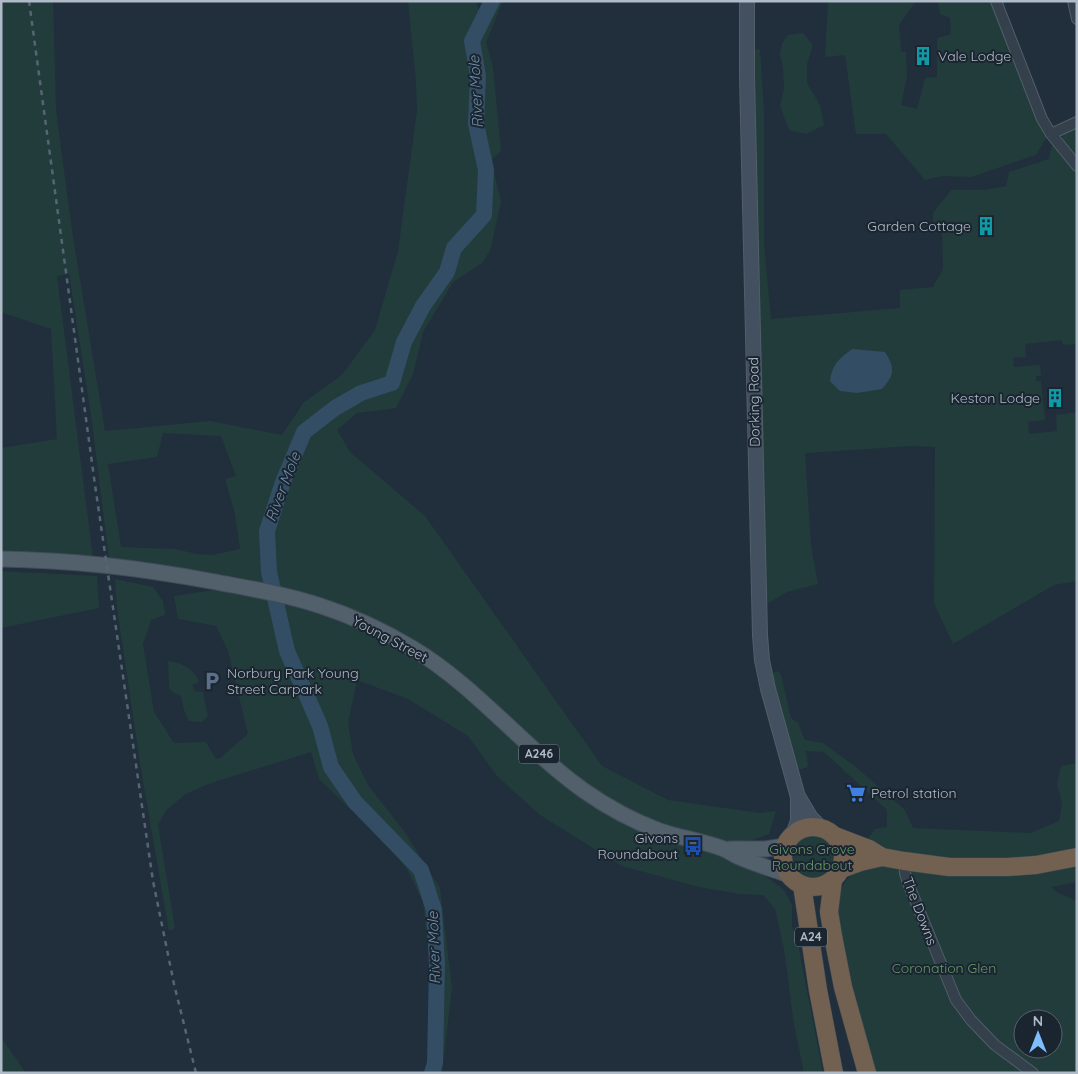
<svg xmlns="http://www.w3.org/2000/svg" width="1078" height="1074" font-family="Quicksand,sans-serif">
  <style>
    .green { fill: #223c3c; fill-rule: evenodd }
    .water { fill: #334d64 }
    .lines { fill: none; stroke-linecap: round; stroke-linejoin: round }
    .river { stroke: #334d64; stroke-width: 16 }
    .street-casing { stroke: #525e69; stroke-width: 12 }
    .secondary-casing { stroke: #525e69; stroke-width: 16 }
    .primary-casing { stroke: #414c58; stroke-width: 17 }
    .highway-casing { stroke: #3f4b56; stroke-width: 19 }
    .street { stroke: #34404c; stroke-width: 10 }
    .secondary { stroke: #42505f; stroke-width: 14 }
    .primary { stroke: #52606c; stroke-width: 15 }
    .highway { stroke: #726151; stroke-width: 18 }
    .rail { stroke: #566573; stroke-width: 2.5; stroke-dasharray: 5 5; stroke-linecap: butt }
    .labels { text-anchor: middle; stroke-width: 4; stroke-linejoin: round; paint-order: stroke }
    .shield { fill: #1a2530; stroke: #828e9a; stroke-width: 1 }
    .shield-label { font-size: 12px; font-weight: bold; fill: #afbbc8 }
    .poi-label { font-size: 14px; fill: #afbbc8; stroke: #1a2530; text-anchor: start }
    .street-label { font-size: 14px; fill: #afbbc8; stroke: #1a2530 }
    .park-label { font-size: 14px; fill: #659a6b; stroke: #1a2530 }
    .water-label { font-size: 15px; font-style: italic; fill: #6e90ad; stroke: #1a2530 }
  </style>
  <rect width="100%" height="100%" fill="#202f3b"/>
  <g class="green">
    <path d="M 1,1 L 53,1 L 56,111 L 73,237 L 105,431 L 210,421 L 282,435 L 304,402 L 342,375 L 375,330 L 398,251 L 417,111 L 416,81 L 408,1 L 476,1 L 479,12 L 486,1 L 503,1 L 486,42 L 493,67 L 501,151 L 491,160 L 501,201 L 490,251 L 482,263 L 453,282 L 423,332 L 413,374 L 396,408 L 357,413 L 337,430 L 350,452 L 425,516 L 602,766 L 668,800 L 760,813 L 776,811 L 769,834 L 749,841 L 754,863 L 767,877 L 784,890 L 792,905 L 792,926 L 798,944 L 823,1073 L 804,1073 L 794,1024 L 784,949 L 775,909 L 763,895 L 739,894 L 699,887 L 622,866 L 540,815 L 497,776 L 468,736 L 408,699 L 357,680 L 348,723 L 353,754 L 368,785 L 404,831 L 440,888 L 452,988 L 442,1073 L 425,1073 L 431,1053 L 432,981 L 423,902 L 408,871 L 387,842 L 346,805 L 319,779 L 311,752 L 208,784 L 186,794 L 166,810 L 158,825 L 175,928 L 169,931 L 142,776 L 117,608 L 115,579 L 153,587 L 163,601 L 165,615 L 151,620 L 143,644 L 154,712 L 174,743 L 206,742 L 216,759 L 220,758 L 248,734 L 228,651 L 216,626 L 178,619 L 174,596 L 214,590 L 205,573 L 147,562 L 109,559 L 91,415 L 69,274 L 57,276 L 93,558 L 49,553 L 1,551 L 1,448 L 57,439 L 51,329 L 1,312 ZM 163,433 L 221,436 L 236,476 L 225,479 L 235,514 L 240,549 L 213,555 L 197,554 L 175,549 L 121,547 L 108,464 L 157,457 Z"/>
    <path d="M 828,1 L 916,1 L 899,25 L 901,52 L 906,52 L 907,76 L 901,105 L 917,109 L 925,78 L 937,77 L 937,38 L 951,34 L 950,18 L 940,14 L 938,1 L 1007,1 L 997,10 L 1020,70 L 1030,102 L 1047,136 L 1036,155 L 971,177 L 942,176 L 925,180 L 886,134 L 856,134 L 845,55 L 825,57 Z"/>
    <path d="M 803,33 L 813,45 L 807,64 L 807,83 L 820,105 L 824,125 L 806,134 L 789,130 L 780,106 L 784,89 L 783,68 L 780,54 L 782,43 L 788,35 Z"/>
    <path d="M 760,49 L 764,113 L 764,243 L 771,319 L 900,308 L 900,290 L 933,287 L 943,269 L 942,231 L 933,229 L 933,213 L 951,190 L 984,190 L 1006,186 L 1009,172 L 1049,159 L 1052,144 L 1077,173 L 1077,344 L 1063,345 L 1062,340 L 1025,344 L 1026,357 L 1013,358 L 1014,367 L 1040,365 L 1041,376 L 1036,376 L 1036,381 L 1041,381 L 1045,420 L 1028,422 L 1029,434 L 1057,431 L 1056,415 L 1077,412 L 1077,581 L 1054,585 L 953,644 L 934,603 L 935,447 L 912,446 L 805,453 L 811,545 L 818,584 L 787,592 L 765,605 L 761,564 L 753,50 Z"/>
    <path d="M 1077,125 L 1077,160 L 1062,140 L 1064,130 Z"/>
    <path d="M 1,571 L 97,576 L 99,608 L 1,628 Z"/>
    <path d="M 168,661 C 181,662 195,670 199,682 L 192,685 L 195,691 L 203,692 L 208,716 L 202,722 L 189,721 L 184,710 L 181,696 L 173,692 L 169,688 Z"/>
    <path d="M 778,671 L 781,675 L 791,718 L 798,723 L 805,740 L 823,743 L 857,768 L 905,810 L 913,828 L 1030,833 L 1059,821 L 1062,804 L 1057,783 L 1061,766 L 1077,763 L 1077,849 C 1038,859 892,874 868,839 L 875,829 L 887,827 L 887,810 L 824,752 L 806,751 L 808,767 L 795,771 L 771,674 Z"/>
    <circle cx="812" cy="857" r="23"/>
    <path d="M 1077,863 L 1077,882 L 1051,887 L 1057,892 L 1077,901 L 1077,1073 L 872,1073 L 836,915 C 841,882 844,873 878,865 ZM 1023,1019 L 1053,1019 L 1053,1049 L 1023,1049 Z"/>
    <path d="M 1,1037 L 26,1073 L 1,1073 Z"/>
  </g>
  <path class="water" d="M 852,349 L 885,352 C 895,368 895,375 882,389 L 857,393 L 840,391 L 830,381 C 833,363 838,360 852,349 Z"/>
  <g class="lines">
    <path class="river" d="M 432,1073 L 435,1063 L 437,964 L 434,910 L 421,870 L 355,802 L 331,767 L 320,726 L 287,651 L 269,572 L 267,531 L 283,482 L 304,432 L 335,408 L 361,393 L 392,383 L 404,342 L 423,306 L 447,272 L 454,248 L 484,215 L 486,170 L 476,124 L 478,76 L 472,41 L 492,1"/>
    <g class="street-casing">
      <g id="street">
        <path d="M 996,1 L 1042,119 L 1051,134 L 1077,166"/>
        <path d="M 1073,1 L 1077,19"/>
        <path d="M 1051,134 L 1077,122"/>
        <path d="M 904,861 L 905,873 L 908,883 L 956,1000 L 971,1020 L 995,1045 L 1033,1073"/>
      </g>
    </g>
    <g class="secondary-casing">
      <g id="secondary">
        <path d="M 747,1 L 747,77 L 760,635 L 762,660 L 768,689 L 798,797 L 798,821 L 793,834"/>
        <path d="M 799,798 L 811,818 L 821,828"/>
      </g>
    </g>
    <g class="primary-casing">
      <g id="primary">
        <path d="M 1,559 C 71,560 141,568 210,581 C 247,588 285,594 321,606 C 352,616 384,631 412,648 C 476,686 523,747 583,790 C 607,807 633,821 660,831 C 681,838 703,841 724,849 C 729,851 734,855 739,857 C 755,864 772,869 789,875"/>
        <path d="M 730,849 L 766,849 L 785,846"/>
      </g>
    </g>
    <g class="highway-casing">
      <g id="highway">
        <circle cx="813" cy="857" r="30"/>
        <path d="M 835,836 L 869,849 L 882,857 L 904,861 L 949,867 L 1008,867 L 1036,865 L 1077,857"/>
        <path d="M 841,869 L 860,862 L 882,857"/>
        <path d="M 833,880 L 829,912 L 833,936 L 843,987 L 867,1073"/>
        <path d="M 802,885 L 818,990 L 834,1073"/>
      </g>
    </g>
    <use href="#street" class="street"/>
    <use href="#secondary" class="secondary"/>
    <use href="#primary" class="primary"/>
    <use href="#highway" class="highway"/>
    <path class="rail" d="M 29,1 L 95,485 L 153,881 L 174,984 L 196,1073"/>
  </g>
  <defs>
    <g id="building-bare" transform="scale(1.5)"><path d="M-4-6H4V6H1V3H-1V6H-4ZM-2.5-4.3h1.7v1.8h-1.7ZM.8-4.3h1.7v1.8H.8ZM-2.5-1h1.7V.8h-1.7ZM.8-1h1.7V.8H.8Z" fill="#0f9aa8" stroke="#1a2530" stroke-width="2.5" paint-order="stroke"/></g>
    <g id="parking-bare" transform="scale(1.5)"><path d="M-3.5-5.5H1a3.5 3.5 0 0 1 0 7H-1V5.5H-3.5ZM-1-3.4V-.6H.8a1.4 1.4 0 0 0 0-2.8Z" fill="#5c6f8a" stroke="#1a2530" stroke-width="2.5" paint-order="stroke"/></g>
    <g id="supermarket-bare" transform="scale(1.5)"><path d="M-6-5.5h2.5l.6 2H6L4.5 2H-2.5L-4.4-4H-6ZM-1.5 3.2a1.3 1.3 0 1 0 .1 0ZM3 3.2a1.3 1.3 0 1 0 .1 0Z" fill="#3f7fe0" stroke="#1a2530" stroke-width="2.5" paint-order="stroke"/></g>
    <g id="bus-bare" transform="scale(1.5)"><path d="M-5-6H5V4H4V6H2V4H-2V6H-4V4H-5ZM-3.5-4V0h7V-4ZM-3.5 1.2v1.5H-2V1.2ZM2 1.2v1.5H3.5V1.2Z" fill="#1a4fb4" stroke="#1a2530" stroke-width="2.5" paint-order="stroke"/></g>
  </defs>
  <g fill-rule="evenodd">
    <use href="#building-bare" x="923" y="56"/>
    <use href="#building-bare" x="986" y="226"/>
    <use href="#building-bare" x="1055" y="398"/>
    <use href="#parking-bare" x="212" y="681"/>
    <use href="#supermarket-bare" x="856" y="793"/>
    <use href="#bus-bare" x="693" y="846"/>
  </g>
  <g class="labels">
    <g class="shield">
      <rect x="519" y="744.5" width="40" height="19" rx="4"/>
      <rect x="795" y="927.5" width="32" height="19" rx="4"/>
    </g>
    <g class="shield-label">
      <text x="539" y="758">A246</text>
      <text x="811" y="941">A24</text>
    </g>
    <g class="poi-label">
      <text x="938" y="61">Vale Lodge</text>
      <text x="971" y="231" text-anchor="end">Garden Cottage</text>
      <text x="1040" y="403" text-anchor="end">Keston Lodge</text>
      <text x="227" y="678">Norbury Park Young<tspan x="227" dy="16">Street Carpark</tspan></text>
      <text x="871" y="798">Petrol station</text>
      <text x="678" y="843" text-anchor="end">Givons<tspan x="678" dy="16">Roundabout</tspan></text>
    </g>
    <g class="street-label">
      <text transform="translate(754 402) rotate(-91)" y="5">Dorking Road</text>
      <text transform="translate(390 639) rotate(28)" y="5">Young Street</text>
      <text transform="translate(920 911) rotate(69)" y="5">The Downs</text>
    </g>
    <g class="park-label">
      <text x="812" y="854">Givons Grove<tspan x="812" dy="16">Roundabout</tspan></text>
      <text x="944" y="973">Coronation Glen</text>
    </g>
    <g class="water-label">
      <text transform="translate(476 92) rotate(-93)" y="5">River Mole</text>
      <text transform="translate(283 487) rotate(-69)" y="5">River Mole</text>
      <text transform="translate(434 948) rotate(-92)" y="5">River Mole</text>
    </g>
  </g>
  <rect width="1078" height="1074" fill="none" stroke="#afbbc8" stroke-width="5"/>
  <g transform="translate(1038 1034)"><circle r="24" fill="#1a2530" stroke="#56616d"/>
  <path d="M0-4L9 19L0 12L-9 19Z" fill="#7ebefe"/>
  <text y="-8" font-size="14" font-weight="bold" text-anchor="middle" fill="#afbbc8">N</text>
  </g>
</svg>
